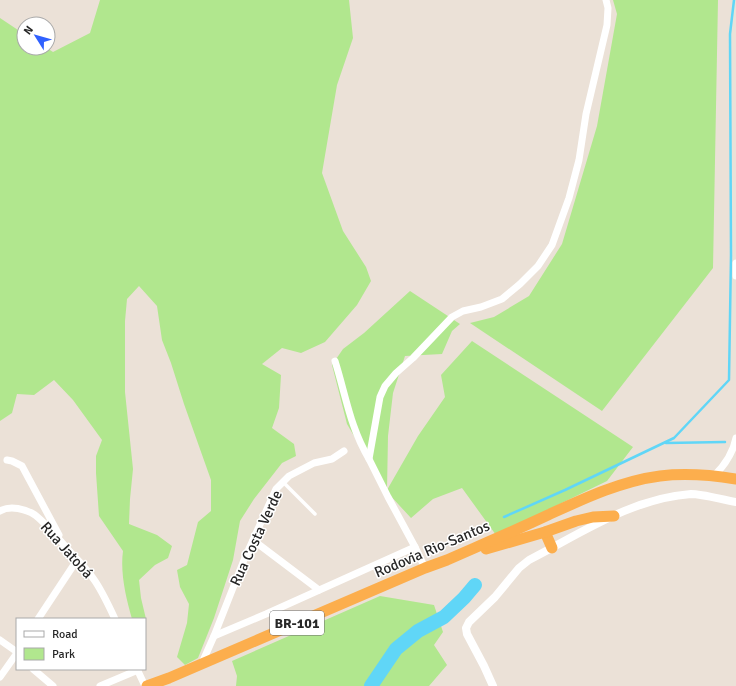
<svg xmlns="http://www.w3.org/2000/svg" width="736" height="686" font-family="Signika,sans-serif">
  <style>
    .green { fill: #b1e78e }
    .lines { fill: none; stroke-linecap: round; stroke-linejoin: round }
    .stream { stroke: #60d6f7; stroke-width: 2.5 }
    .river { stroke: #60d6f7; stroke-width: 14 }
    .service { stroke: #fff; stroke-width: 3.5 }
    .minor { stroke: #fff; stroke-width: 7 }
    .tertiary { stroke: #fff; stroke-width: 8 }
    .trunk { stroke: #fcae4d; stroke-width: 11 }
    .labels { text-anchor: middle; stroke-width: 3; stroke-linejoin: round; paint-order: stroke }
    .shield { fill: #fff; stroke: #686868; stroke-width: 1 }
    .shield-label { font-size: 14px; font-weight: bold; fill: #272727 }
    .street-label { font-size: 15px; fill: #272727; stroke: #fff }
  </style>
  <rect width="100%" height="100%" fill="#ebe1d7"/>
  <g class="green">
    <path d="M 100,0 L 349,0 L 353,38 L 337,85 L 322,173 L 343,231 L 366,267 L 371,281 L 357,305 L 325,342 L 301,353 L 282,348 L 262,364 L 281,375 L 279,408 L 272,428 L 294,444 L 296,456 L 282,463 L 254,499 L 240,521 L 233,560 L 214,618 L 198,658 L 185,665 L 177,657 L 187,623 L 189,604 L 180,587 L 177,570 L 187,565 L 198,522 L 211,511 L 211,480 L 184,404 L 171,363 L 162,340 L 157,306 L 139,286 L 127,299 L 125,321 L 125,392 L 133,469 L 130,499 L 129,524 L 157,535 L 172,546 L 168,558 L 155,565 L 139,580 L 141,598 L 146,619 L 132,619 C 126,598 120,573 123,551 L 99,516 L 96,473 L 96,456 L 102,440 L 73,400 L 54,380 L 34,395 L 17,394 L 12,413 L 0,421 L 0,18 L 24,34 L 24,48 L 47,48 L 53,52 L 90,33 Z"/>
    <path d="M 613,0 L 718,0 L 713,268 L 602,411 L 470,323 L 494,317 L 529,296 L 562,244 L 597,126 L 617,14 Z"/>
    <path d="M 410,291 L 460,324 L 452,331 L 442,354 L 405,356 L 393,393 L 388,436 L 387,490 L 418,436 L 445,397 L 441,375 L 472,341 L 633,447 L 607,481 L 496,535 L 462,488 L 433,499 L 411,518 L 387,492 L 347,424 L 332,365 L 343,349 L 364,333 Z"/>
    <path d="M 380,596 L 434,605 L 443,632 L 434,645 L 447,665 L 429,686 L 236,686 L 237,676 L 232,661 Z"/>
  </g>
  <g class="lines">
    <g class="stream">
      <path d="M 666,443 L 725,442"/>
      <path d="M 504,517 L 565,490 L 674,438 L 729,380 L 731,255 L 730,34 L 734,0"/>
    </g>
    <path class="river" d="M 371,686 L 396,649 L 418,631 L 444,617 L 464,598 L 475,585"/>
    <path class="service" d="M 283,482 L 315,514"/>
    <g class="minor">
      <path d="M 736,263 L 736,276"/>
      <path d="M 335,361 C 346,396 350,427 369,459"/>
      <path d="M 7,460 L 12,461 L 22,466 L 59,535"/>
      <path d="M 714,476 C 725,465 733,454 736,438"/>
      <path d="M 0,511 C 10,505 26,509 35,515 C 49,526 61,542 73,555 C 81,563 89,572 95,581 C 103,593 109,606 115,619"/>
      <path d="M 253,540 L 319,590"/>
      <path d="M 415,547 L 388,497 L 369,459 L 380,397 L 385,386 L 396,373 L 413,358 L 452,317 L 463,311 L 481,307 L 502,299 L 520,284 L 538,266 L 552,245 L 569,198 L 579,160 L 586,114 L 607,25 L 608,8 L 606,0"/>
      <path d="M 38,619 L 77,560"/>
      <path d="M 214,636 L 244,560 L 276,489 L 289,476 L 314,463 L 332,459 L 344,451"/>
      <path d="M 0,640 L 17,652"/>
      <path d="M 202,663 L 214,636 L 266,614 L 415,547 L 425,568"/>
      <path d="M 33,669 L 53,686"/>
      <path d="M 137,669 L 145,686"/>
      <path d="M 0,677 L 17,653"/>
      <path d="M 100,686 L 138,670"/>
    </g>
    <path class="tertiary" d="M 493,686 L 484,666 L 467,634 L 466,628 L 469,622 L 495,597 L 519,568 L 529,560 C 580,534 632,498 691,494 C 703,494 723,500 736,502"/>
    <g class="trunk">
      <path d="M 545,532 L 552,548"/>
      <path d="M 486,549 L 545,532 L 576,521 L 593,517 L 614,516"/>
      <path d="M 147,686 L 169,678 L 425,568 L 447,560 C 481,545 514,531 548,515 C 583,499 621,481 660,476 C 685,473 711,475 736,479"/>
    </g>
  </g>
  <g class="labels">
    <rect class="shield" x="270" y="611" width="54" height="24" rx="3"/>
    <g class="shield-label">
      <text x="297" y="628">BR-101</text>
    </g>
    <g class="street-label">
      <text transform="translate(256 538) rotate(-65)" y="5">Rua Costa Verde</text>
      <text transform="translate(432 549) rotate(-23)" y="5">Rodovia Rio-Santos</text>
      <text transform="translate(67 550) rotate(48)" y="5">Rua Jatobá</text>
    </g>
  </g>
  <rect x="16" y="618" width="130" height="52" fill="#ffffff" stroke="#a9a9a9"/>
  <rect x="24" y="631" width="20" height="6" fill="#ffffff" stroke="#a9a9a9"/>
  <text x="52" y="638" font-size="12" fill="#272727">Road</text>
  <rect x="24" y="648" width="20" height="12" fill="#b1e78e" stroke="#a9a9a9"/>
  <text x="52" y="658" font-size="12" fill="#272727">Park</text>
  <g transform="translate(36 36) rotate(307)"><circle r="19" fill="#ffffff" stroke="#a9a9a9"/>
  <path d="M0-3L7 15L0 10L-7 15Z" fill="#3061ff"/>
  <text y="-6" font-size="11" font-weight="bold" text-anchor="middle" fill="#272727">N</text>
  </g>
</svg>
